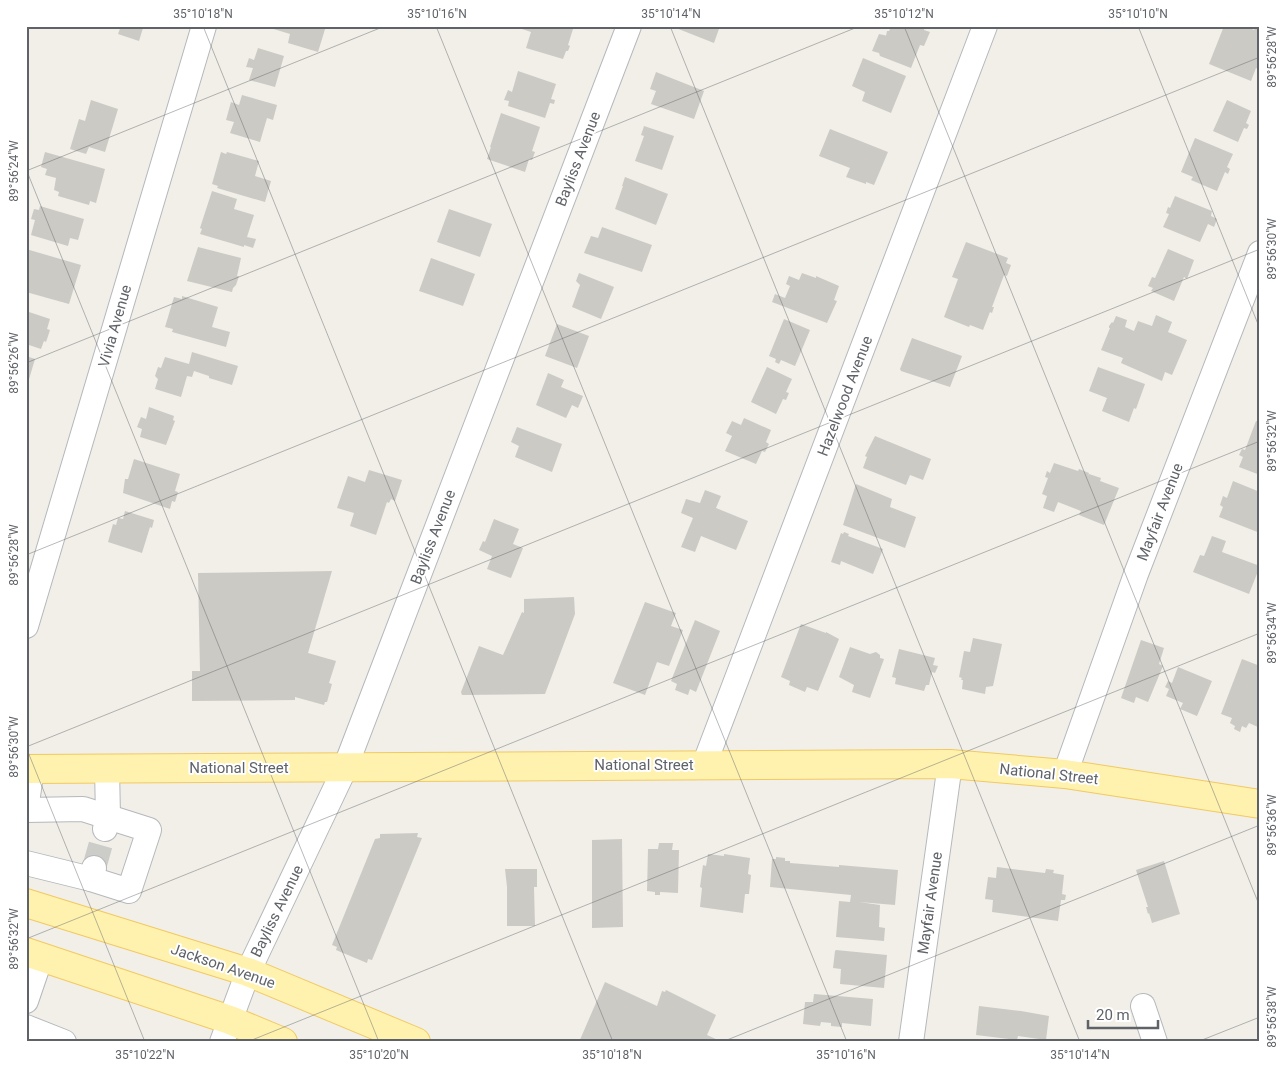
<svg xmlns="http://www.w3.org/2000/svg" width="1286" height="1068" font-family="Roboto,sans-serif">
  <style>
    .building { fill: #cccac5 }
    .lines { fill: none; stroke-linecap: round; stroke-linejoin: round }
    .minor-tunnel { stroke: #ccccc8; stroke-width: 24; stroke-dasharray: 24 12; stroke-linecap: butt }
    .minor-casing { stroke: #b5b8bc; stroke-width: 26 }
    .major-casing { stroke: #f2c960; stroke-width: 30 }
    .minor { stroke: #fff; stroke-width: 24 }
    .major { stroke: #fff2af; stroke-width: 28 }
    .ticks { fill: none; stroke: #5f6368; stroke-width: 1; stroke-opacity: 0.45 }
    .labels { text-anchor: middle; stroke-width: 4; stroke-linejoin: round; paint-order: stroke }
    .street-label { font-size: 15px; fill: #5f6368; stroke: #fff }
    .neatline { fill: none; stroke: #5f6368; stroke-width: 2 }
    .ticks-label { font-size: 12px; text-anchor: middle; fill: #5f6368 }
  </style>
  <rect width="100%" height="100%" fill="#f1efe8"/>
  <g class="building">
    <path d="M 121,26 L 146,26 L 145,29 L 143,28 L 139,41 L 118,34 Z"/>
    <path d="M 326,26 L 318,52 L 288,43 L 290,34 L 267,27 Z"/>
    <path d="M 520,26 L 563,26 L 573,29 L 568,45 L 570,46 L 568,51 L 566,51 L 563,59 L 526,48 L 531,32 L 519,28 Z"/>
    <path d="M 677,26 L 720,26 L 714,43 L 676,28 Z"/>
    <path d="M 884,26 L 925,26 L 924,30 L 930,32 L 924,46 L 920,45 L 911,68 L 880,56 L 879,53 L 872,51 L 879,34 L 888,36 L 886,36 L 887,31 L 889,31 L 890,29 Z"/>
    <path d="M 1224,26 L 1246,26 L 1254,30 L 1256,26 L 1260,26 L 1260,70 L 1256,68 L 1251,81 L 1209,64 Z"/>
    <path d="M 258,48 L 284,56 L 275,87 L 249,80 L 253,68 L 246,67 L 249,58 L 254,60 Z"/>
    <path d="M 863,58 L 906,76 L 891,113 L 862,101 L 865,92 L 852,86 Z"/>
    <path d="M 518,71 L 556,84 L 551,99 L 555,100 L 554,104 L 550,103 L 545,118 L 508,106 L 509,101 L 504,100 L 508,90 L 512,92 Z"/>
    <path d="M 656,72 L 704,91 L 694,119 L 651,104 L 656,91 L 650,89 Z"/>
    <path d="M 242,95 L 277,105 L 273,120 L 267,118 L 260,142 L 230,133 L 234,122 L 226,120 L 231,102 L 239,105 Z"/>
    <path d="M 91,100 L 118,109 L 105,152 L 89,147 L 86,154 L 70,149 L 79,119 L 85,121 Z"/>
    <path d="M 1227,100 L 1251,111 L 1246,123 L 1249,125 L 1247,129 L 1244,128 L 1238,142 L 1213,131 Z"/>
    <path d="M 501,113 L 540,127 L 532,151 L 535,152 L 532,160 L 529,159 L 525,172 L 487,159 L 491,147 L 490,147 Z"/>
    <path d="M 644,126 L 674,136 L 662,170 L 635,161 L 644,136 L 641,135 Z"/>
    <path d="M 830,129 L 888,152 L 874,185 L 866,182 L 866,184 L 846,177 L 850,168 L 819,156 Z"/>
    <path d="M 1195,138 L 1233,154 L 1227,167 L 1230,169 L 1228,174 L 1225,172 L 1217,191 L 1191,180 L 1193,177 L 1181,172 Z"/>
    <path d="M 45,152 L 105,169 L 96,203 L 90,201 L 89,205 L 58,196 L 59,192 L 54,190 L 56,178 L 45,175 L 47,169 L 41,167 Z"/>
    <path d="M 221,152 L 226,154 L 227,152 L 259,161 L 255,176 L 271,181 L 265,202 L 217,188 L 218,186 L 212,184 Z"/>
    <path d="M 625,177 L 668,194 L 656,225 L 615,209 L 623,186 L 622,186 Z"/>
    <path d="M 212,191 L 237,199 L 234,209 L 254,215 L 247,237 L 256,239 L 253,248 L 244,245 L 244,247 L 200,234 L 202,229 L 200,228 Z"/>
    <path d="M 1175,196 L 1212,211 L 1211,216 L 1217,219 L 1214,227 L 1208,224 L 1200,242 L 1163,227 L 1169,214 L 1166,213 L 1168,207 L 1170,208 Z"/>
    <path d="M 40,206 L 84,219 L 78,240 L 70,238 L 68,246 L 31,235 L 35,220 L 31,219 L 34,209 L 39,210 Z"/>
    <path d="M 449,209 L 492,224 L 480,257 L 437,242 Z"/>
    <path d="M 602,227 L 652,245 L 642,272 L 584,253 L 591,236 L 598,238 Z"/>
    <path d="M 966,242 L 1008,258 L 1006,263 L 1011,265 L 1007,276 L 1004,275 L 992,307 L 994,307 L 992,313 L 990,312 L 983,330 L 970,325 L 969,327 L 944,317 L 958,279 L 952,277 Z"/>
    <path d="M 198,247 L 241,258 L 237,276 L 239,276 L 236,285 L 233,288 L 232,292 L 187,281 Z"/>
    <path d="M 26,249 L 81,265 L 69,304 L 26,292 Z"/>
    <path d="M 1168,249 L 1194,260 L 1187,279 L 1184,277 L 1174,301 L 1151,291 L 1153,288 L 1148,286 L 1152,277 L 1155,278 Z"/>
    <path d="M 431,258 L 475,274 L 463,306 L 419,291 Z"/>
    <path d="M 579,273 L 614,287 L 601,319 L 572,307 L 580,285 L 576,281 Z"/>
    <path d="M 802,273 L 816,278 L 816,276 L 839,286 L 834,300 L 837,301 L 827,323 L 772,302 L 775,294 L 785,298 L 790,286 L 786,284 L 789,276 L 799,280 Z"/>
    <path d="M 182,296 L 218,307 L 212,327 L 230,332 L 226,347 L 172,332 L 173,329 L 165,327 L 174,297 L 182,299 Z"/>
    <path d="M 26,311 L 50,319 L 47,329 L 50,330 L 46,342 L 44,341 L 41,349 L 26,344 Z"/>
    <path d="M 1156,315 L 1172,322 L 1168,332 L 1187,340 L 1172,375 L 1165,372 L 1162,381 L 1121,363 L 1123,358 L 1101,350 L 1110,328 L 1109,328 L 1109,326 L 1112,322 L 1113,323 L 1116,316 L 1127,320 L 1125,327 L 1134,331 L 1138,321 L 1152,326 Z"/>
    <path d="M 784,319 L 810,330 L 795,366 L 781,360 L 779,364 L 775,362 L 776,359 L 769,356 Z"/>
    <path d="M 557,324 L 589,336 L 577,368 L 545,356 Z"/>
    <path d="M 912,338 L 962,356 L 950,387 L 901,371 L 900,369 Z"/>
    <path d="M 192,352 L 238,366 L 232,385 L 209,378 L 209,376 L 194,371 L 192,377 L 187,376 L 181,397 L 155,389 L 158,379 L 155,376 L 158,367 L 161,368 L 165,357 L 189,364 Z"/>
    <path d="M 26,356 L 35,359 L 27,386 L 26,386 Z"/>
    <path d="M 767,367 L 792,379 L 786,392 L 789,393 L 786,400 L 783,399 L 776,414 L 751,402 Z"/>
    <path d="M 1098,367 L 1145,384 L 1136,409 L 1134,408 L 1129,422 L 1102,411 L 1107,398 L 1089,391 Z"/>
    <path d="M 548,373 L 564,380 L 561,387 L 583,396 L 578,408 L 572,405 L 566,418 L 536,405 Z"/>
    <path d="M 149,407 L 174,416 L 173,420 L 175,421 L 166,445 L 140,437 L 142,429 L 137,427 L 141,417 L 146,419 Z"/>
    <path d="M 744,418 L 771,430 L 766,442 L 769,444 L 765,452 L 762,451 L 756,464 L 725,451 L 732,436 L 726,433 L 732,421 L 741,425 Z"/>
    <path d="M 1256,421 L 1260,422 L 1260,475 L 1239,467 L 1243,457 L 1239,455 L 1242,449 L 1245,450 Z"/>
    <path d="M 517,427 L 562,444 L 552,472 L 515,457 L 519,446 L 511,442 Z"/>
    <path d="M 875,436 L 931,459 L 923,480 L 910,475 L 906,485 L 863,468 L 867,457 L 865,456 Z"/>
    <path d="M 134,459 L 180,474 L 175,491 L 178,492 L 175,502 L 172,501 L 170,509 L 123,493 L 125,479 L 128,479 Z"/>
    <path d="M 1054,463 L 1078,471 L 1079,469 L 1089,473 L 1088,476 L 1089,474 L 1101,478 L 1100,481 L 1119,488 L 1104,525 L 1079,515 L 1081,511 L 1058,502 L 1054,512 L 1043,508 L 1047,496 L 1042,494 L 1048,478 L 1045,477 L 1047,471 L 1050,473 Z"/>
    <path d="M 369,470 L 402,480 L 395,501 L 391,499 L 389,503 L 387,502 L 376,535 L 350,526 L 354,513 L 337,508 L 348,476 L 365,482 Z"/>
    <path d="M 1233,481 L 1260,492 L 1257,500 L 1260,501 L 1260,533 L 1219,517 L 1223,507 L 1220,505 L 1223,496 L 1227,498 Z"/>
    <path d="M 856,484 L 892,499 L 890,507 L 916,517 L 905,548 L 843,525 Z"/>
    <path d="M 705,490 L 721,496 L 716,508 L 748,521 L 736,550 L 701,536 L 695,552 L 681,547 L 693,518 L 681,513 L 686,499 L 700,503 Z"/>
    <path d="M 125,511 L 154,520 L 152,528 L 150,527 L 142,553 L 108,542 L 113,524 L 116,525 L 118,518 L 123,519 Z"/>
    <path d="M 494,519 L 519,529 L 513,544 L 523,548 L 511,578 L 487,569 L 492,556 L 479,550 L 483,541 L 485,542 Z"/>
    <path d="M 844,532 L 849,534 L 848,536 L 883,549 L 873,574 L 841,561 L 840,565 L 831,562 L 841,533 L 843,534 Z"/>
    <path d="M 1212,536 L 1226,541 L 1222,552 L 1260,566 L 1249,594 L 1193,572 L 1200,555 L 1204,556 Z"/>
    <path d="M 332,571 L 308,653 L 336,661 L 329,683 L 332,684 L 327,702 L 325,702 L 324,705 L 295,697 L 295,700 L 192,701 L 192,671 L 200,671 L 198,573 Z"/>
    <path d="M 574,597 L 575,614 L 545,694 L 462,695 L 461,692 L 479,646 L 503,655 L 522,612 L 524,613 L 524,599 Z"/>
    <path d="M 645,602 L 676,613 L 671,626 L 683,630 L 669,666 L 657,662 L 645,695 L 613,683 Z"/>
    <path d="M 695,620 L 720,631 L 696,692 L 690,689 L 688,695 L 675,690 L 677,684 L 671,681 Z"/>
    <path d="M 801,624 L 826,633 L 826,632 L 839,639 L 818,691 L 807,687 L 805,692 L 789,685 L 790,681 L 781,677 Z"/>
    <path d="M 973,638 L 1002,644 L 993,686 L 986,687 L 985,694 L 962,689 L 963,680 L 961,680 L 962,678 L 959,677 L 964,651 L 970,652 Z"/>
    <path d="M 1141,640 L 1164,648 L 1159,664 L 1163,666 L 1148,702 L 1136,697 L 1134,703 L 1121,698 Z"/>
    <path d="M 850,647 L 870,654 L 876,652 L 880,655 L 880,658 L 884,659 L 870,698 L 852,692 L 854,685 L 839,677 Z"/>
    <path d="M 899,649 L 935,658 L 933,665 L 938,666 L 935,673 L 932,672 L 929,685 L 926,685 L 924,691 L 895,684 L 896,678 L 892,677 Z"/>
    <path d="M 1242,659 L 1260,666 L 1260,723 L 1258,727 L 1249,723 L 1246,728 L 1242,726 L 1240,732 L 1234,729 L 1235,726 L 1230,723 L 1232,718 L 1221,714 Z"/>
    <path d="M 1178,667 L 1212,681 L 1197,716 L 1180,709 L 1183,703 L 1166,696 L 1169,689 L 1165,687 L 1168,681 L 1172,683 Z"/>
    <path d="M 418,833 L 417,837 L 422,838 L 372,960 L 368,959 L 367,963 L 336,950 L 337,947 L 332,945 L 375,839 L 380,838 L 380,834 Z"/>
    <path d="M 622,839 L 623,927 L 592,928 L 592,840 Z"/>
    <path d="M 659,843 L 673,843 L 672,850 L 679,850 L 678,893 L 660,892 L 660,895 L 655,895 L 655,892 L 647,891 L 648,849 L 658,849 Z"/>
    <path d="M 708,854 L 724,856 L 724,854 L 750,858 L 748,874 L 751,875 L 749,894 L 745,894 L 743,913 L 700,907 L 702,888 L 700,887 L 703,865 L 706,866 Z"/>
    <path d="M 776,857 L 785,858 L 785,861 L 790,861 L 790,863 L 839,867 L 839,865 L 898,870 L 895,905 L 859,902 L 880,905 L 879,927 L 885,928 L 884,941 L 836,937 L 839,901 L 850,902 L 851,895 L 770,887 L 772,859 L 776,859 Z"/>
    <path d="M 1164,861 L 1180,914 L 1152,923 L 1149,913 L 1148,914 L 1146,907 L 1148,907 L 1136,870 Z"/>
    <path d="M 997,867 L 1045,873 L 1046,869 L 1054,870 L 1053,873 L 1064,875 L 1062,894 L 1066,895 L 1065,900 L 1061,900 L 1058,921 L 992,912 L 993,900 L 985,899 L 988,877 L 996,878 Z"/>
    <path d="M 505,869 L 537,869 L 537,887 L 534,887 L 535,926 L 507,926 L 507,887 Z"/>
    <path d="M 836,950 L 887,955 L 884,988 L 840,984 L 841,969 L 833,968 L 835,951 Z"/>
    <path d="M 605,982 L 657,1006 L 662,991 L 665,992 L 666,990 L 716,1015 L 707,1035 L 718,1040 L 718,1042 L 579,1042 Z"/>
    <path d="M 814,994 L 873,999 L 871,1026 L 842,1023 L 842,1027 L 831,1026 L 831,1023 L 821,1022 L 820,1026 L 803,1024 L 805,1002 L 813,1002 Z"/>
    <path d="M 979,1006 L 1021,1011 L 1049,1016 L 1046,1040 L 1018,1036 L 1017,1040 L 976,1035 Z"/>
  </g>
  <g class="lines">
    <path class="minor-tunnel" d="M 94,868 L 105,829"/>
    <g class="minor-casing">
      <g id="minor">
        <path d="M 26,626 L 204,26"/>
        <path d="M 704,765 L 985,26"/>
        <path d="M 1065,774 L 1136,574 L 1260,253"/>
        <path d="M 26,810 L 83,809 L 149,830 L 129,891 L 91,879"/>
        <path d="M 26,810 L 32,768"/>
        <path d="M 105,829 L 108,817 L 107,768"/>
        <path d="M 26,863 L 91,879 L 94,868"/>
        <path d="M 26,1001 L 41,957"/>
        <path d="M 1143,1006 L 1155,1042"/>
        <path d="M 26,1027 L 64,1042"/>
        <path d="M 222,1042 L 248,972 L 345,768 L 629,26"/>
        <path d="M 911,1042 L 950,764"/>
      </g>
    </g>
    <g class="major-casing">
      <g id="major">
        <path d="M 26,769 L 950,764 L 1065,774 L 1260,804"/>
        <path d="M 26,903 L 248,972 L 416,1042"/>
        <path d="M 26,952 L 230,1020 L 283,1042"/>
      </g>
    </g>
    <use href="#minor" class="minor"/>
    <use href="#major" class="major"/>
  </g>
  <path class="ticks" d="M 203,26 L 613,1042M 436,26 L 847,1042M 670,26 L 1080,1042M 904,26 L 1260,907M 1138,26 L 1260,329M 26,169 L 379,1042M 26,171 L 385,26M 26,363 L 860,26M 26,555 L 1260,57M 26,747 L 1260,249M 26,747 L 145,1042M 26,939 L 1260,441M 247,1042 L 1260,633M 722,1042 L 1260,825M 1197,1042 L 1260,1017"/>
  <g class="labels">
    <g class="street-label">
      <text transform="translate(578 159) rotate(-69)" y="5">Bayliss Avenue</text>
      <text transform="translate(115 326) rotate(-74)" y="5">Vivia Avenue</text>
      <text transform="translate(845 396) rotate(-69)" y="5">Hazelwood Avenue</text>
      <text transform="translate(1160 512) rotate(-69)" y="5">Mayfair Avenue</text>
      <text transform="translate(433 537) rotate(-69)" y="5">Bayliss Avenue</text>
      <text x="644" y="770">National Street</text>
      <text x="239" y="773">National Street</text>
      <text transform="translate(1049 774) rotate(6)" y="5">National Street</text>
      <text transform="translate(930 903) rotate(-82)" y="5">Mayfair Avenue</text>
      <text transform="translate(277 911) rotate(-64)" y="5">Bayliss Avenue</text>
      <text transform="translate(223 966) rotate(19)" y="5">Jackson Avenue</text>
    </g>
  </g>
  <rect width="1286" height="1068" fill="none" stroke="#ffffff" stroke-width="55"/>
  <path d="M1088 1020v8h70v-8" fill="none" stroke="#5f6368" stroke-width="2.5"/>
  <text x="1096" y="1020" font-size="15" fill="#5f6368" stroke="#ffffff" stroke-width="4" paint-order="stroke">20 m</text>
  <rect x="28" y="28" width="1230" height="1012" class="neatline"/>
  <g class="ticks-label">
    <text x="203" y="18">35°10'18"N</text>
    <text x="437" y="18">35°10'16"N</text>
    <text x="671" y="18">35°10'14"N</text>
    <text x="904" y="18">35°10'12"N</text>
    <text x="1138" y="18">35°10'10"N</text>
    <text transform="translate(1272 57) rotate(-90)" y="4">89°56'28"W</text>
    <text transform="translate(14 171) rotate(-90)" y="4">89°56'24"W</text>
    <text transform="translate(1272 249) rotate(-90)" y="4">89°56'30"W</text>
    <text transform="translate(14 363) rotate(-90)" y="4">89°56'26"W</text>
    <text transform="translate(1272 441) rotate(-90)" y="4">89°56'32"W</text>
    <text transform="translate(14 555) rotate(-90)" y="4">89°56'28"W</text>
    <text transform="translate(1272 633) rotate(-90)" y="4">89°56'34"W</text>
    <text transform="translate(14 747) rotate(-90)" y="4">89°56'30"W</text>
    <text transform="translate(1272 825) rotate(-90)" y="4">89°56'36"W</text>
    <text transform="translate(14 939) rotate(-90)" y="4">89°56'32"W</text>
    <text transform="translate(1272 1017) rotate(-90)" y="4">89°56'38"W</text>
    <text x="145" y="1059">35°10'22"N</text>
    <text x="379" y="1059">35°10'20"N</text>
    <text x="612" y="1059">35°10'18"N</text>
    <text x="846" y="1059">35°10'16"N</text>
    <text x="1080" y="1059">35°10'14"N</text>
  </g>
</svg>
